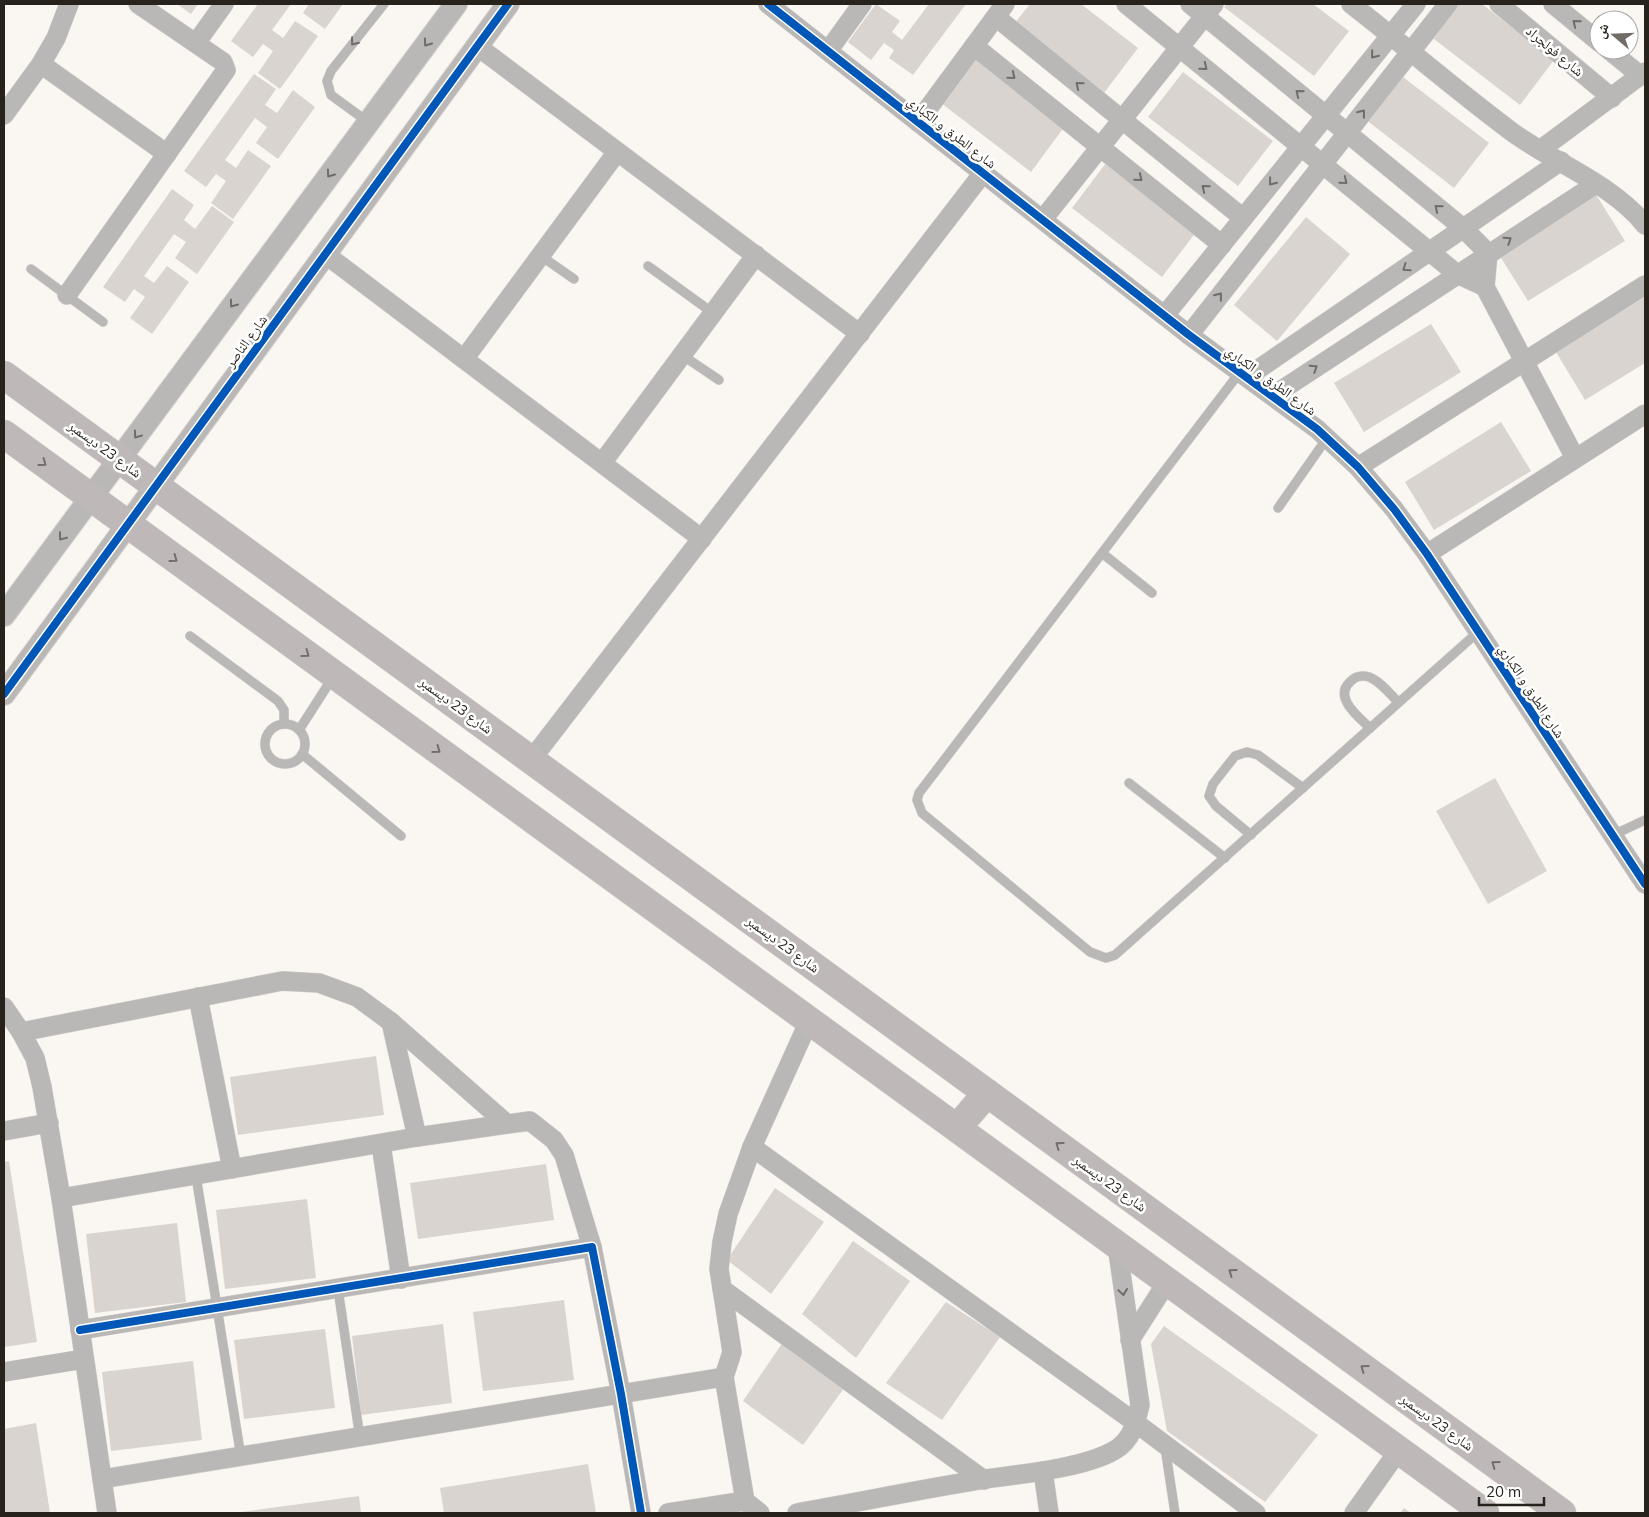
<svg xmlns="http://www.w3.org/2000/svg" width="1649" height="1517" font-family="Mulish,'Noto Naskh Arabic',sans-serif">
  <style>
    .building { fill: #d9d4cf }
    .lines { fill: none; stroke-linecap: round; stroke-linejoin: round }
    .service-casing { stroke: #d7d4d0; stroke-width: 10 }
    .minor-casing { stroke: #d7d4d0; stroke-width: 20 }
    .tertiary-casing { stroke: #d7d4d0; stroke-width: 24 }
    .primary-casing { stroke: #d7d4d0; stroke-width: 29 }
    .service { stroke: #bab7b7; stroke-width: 9 }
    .minor { stroke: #bab7b7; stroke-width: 19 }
    .tertiary { stroke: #bab7b7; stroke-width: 22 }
    .primary { stroke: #beb9b8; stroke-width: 28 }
    .cycleway-casing { stroke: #fff; stroke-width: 11 }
    .cycleway { stroke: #0057b8; stroke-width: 8 }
    .oneway { stroke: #706c69 }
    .oneway2 { stroke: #726e6a }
    .labels { text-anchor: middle; stroke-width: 5; stroke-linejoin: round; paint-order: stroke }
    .street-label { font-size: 14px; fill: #27221b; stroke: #fff }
  </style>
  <rect width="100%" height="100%" fill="#faf6f2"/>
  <g class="building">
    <path d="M 177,4 L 198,4 L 191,14 Z"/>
    <path d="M 258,4 L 291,4 L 272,30 L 283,38 L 295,21 L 318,36 L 280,89 L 258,73 L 273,51 L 263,44 L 253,57 L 231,41 Z"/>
    <path d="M 309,4 L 343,4 L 325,29 L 303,13 Z"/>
    <path d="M 876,4 L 900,21 L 892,32 L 902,40 L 929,4 L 966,4 L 913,75 L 889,58 L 894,50 L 884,43 L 871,60 L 848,42 Z"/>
    <path d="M 1030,4 L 1081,4 L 1138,48 L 1104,93 L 1014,24 Z"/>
    <path d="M 1227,4 L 1313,4 L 1349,31 L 1314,76 L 1224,7 Z"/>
    <path d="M 1454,4 L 1482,4 L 1554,60 L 1520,105 L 1430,36 Z"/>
    <path d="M 975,58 L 1065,126 L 1031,172 L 941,103 Z"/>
    <path d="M 1183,72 L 1273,141 L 1238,186 L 1148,117 Z"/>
    <path d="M 254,74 L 276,89 L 265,105 L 277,113 L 293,90 L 315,107 L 278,159 L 256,143 L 267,127 L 255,118 L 225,160 L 236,168 L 248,150 L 271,166 L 233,219 L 211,203 L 226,181 L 216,174 L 206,187 L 184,171 Z"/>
    <path d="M 1399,74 L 1489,143 L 1454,188 L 1365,119 Z"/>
    <path d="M 1106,163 L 1196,232 L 1162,277 L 1072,208 Z"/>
    <path d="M 172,189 L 194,205 L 184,220 L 195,229 L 212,206 L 234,222 L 197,274 L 175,258 L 186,242 L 174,234 L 144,276 L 154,283 L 167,266 L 189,282 L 152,334 L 130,318 L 145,297 L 134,289 L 125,302 L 103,287 Z"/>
    <path d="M 1595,193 L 1625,241 L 1528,301 L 1498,253 Z"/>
    <path d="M 1306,217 L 1350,254 L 1277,341 L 1234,305 Z"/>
    <path d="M 1645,297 L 1645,363 L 1585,400 L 1556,352 Z"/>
    <path d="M 1431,324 L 1461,372 L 1364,432 L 1334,383 Z"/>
    <path d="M 1501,422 L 1531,471 L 1434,530 L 1405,482 Z"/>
    <path d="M 1495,778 L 1547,871 L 1488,904 L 1436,811 Z"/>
    <path d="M 376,1056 L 384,1115 L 238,1135 L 230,1077 Z"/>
    <path d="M 9,1161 L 37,1342 L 4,1347 L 4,1162 Z"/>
    <path d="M 546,1164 L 554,1220 L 418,1239 L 410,1183 Z"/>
    <path d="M 775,1188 L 824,1222 L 771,1294 L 727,1260 Z"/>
    <path d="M 307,1199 L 316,1278 L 225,1289 L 216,1210 Z"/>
    <path d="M 177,1223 L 186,1302 L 95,1313 L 86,1234 Z"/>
    <path d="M 853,1241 L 910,1281 L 856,1358 L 802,1314 Z"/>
    <path d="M 564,1300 L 574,1380 L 483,1391 L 473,1312 Z"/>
    <path d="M 946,1302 L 1000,1337 L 942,1420 L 886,1383 Z"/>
    <path d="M 443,1324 L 452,1403 L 361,1415 L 352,1336 Z"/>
    <path d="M 1164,1326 L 1318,1435 L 1265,1502 L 1167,1431 L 1151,1344 Z"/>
    <path d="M 325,1329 L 335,1408 L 244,1419 L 234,1340 Z"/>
    <path d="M 785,1339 L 847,1384 L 803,1445 L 743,1401 Z"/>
    <path d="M 193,1361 L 202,1440 L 111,1451 L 102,1372 Z"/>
    <path d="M 36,1423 L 50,1513 L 4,1513 L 4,1429 Z"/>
    <path d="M 588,1464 L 596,1513 L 444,1513 L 440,1488 Z"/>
    <path d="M 359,1496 L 361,1513 L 241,1513 L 241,1512 Z"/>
    <path d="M 1404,1508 L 1411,1513 L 1400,1513 Z"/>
  </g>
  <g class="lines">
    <g class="service-casing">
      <g id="service">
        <path d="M 368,122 L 331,95 L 327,81 L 331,71 L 384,4"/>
        <path d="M 541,256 L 574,279"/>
        <path d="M 648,266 L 713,313"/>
        <path d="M 31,269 L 103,322"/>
        <path d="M 682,355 L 719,380"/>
        <path d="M 1240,372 L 919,793 L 917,800 L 922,813 L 1090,952 L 1106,958 L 1115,955 L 1478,632"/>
        <path d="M 1278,508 L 1327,438"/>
        <path d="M 1102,553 L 1152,593"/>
        <path d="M 190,636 L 278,701 L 284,710 L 284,724"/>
        <circle cx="285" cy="744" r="20"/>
        <path d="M 1370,728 C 1359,717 1332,697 1351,681 C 1356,676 1362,675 1369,677 C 1380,681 1390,694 1398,702"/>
        <path d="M 299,730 L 333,677"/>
        <path d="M 302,754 L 401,836"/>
        <path d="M 1129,783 L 1225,858"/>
        <path d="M 1251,835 L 1216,806 L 1209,796 L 1213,784 L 1235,756 L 1247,752 L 1258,755 L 1303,788"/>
        <path d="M 1613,835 L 1645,820"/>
        <path d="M 196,1176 L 241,1457"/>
        <path d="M 338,1289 L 360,1438"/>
        <path d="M 1165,1447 L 1175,1513"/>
      </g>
    </g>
    <g class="minor-casing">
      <g id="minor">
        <path d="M 768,4 L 1189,335 L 1317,429 L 1358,467 L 1394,509 L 1427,554 L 1645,884"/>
        <path d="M 1126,4 L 1457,274 L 1485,287"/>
        <path d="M 1190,4 L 1463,228 L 1488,253 L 1485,287 L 1575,458"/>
        <path d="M 1351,4 C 1405,46 1457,91 1512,132 C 1553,162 1614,185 1645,225"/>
        <path d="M 1499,4 L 1612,98"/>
        <path d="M 1553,4 L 1599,42"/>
        <path d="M 996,17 L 1243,218"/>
        <path d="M 196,43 L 224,4"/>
        <path d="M 477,46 L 860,334"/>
        <path d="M 974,46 L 1222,245"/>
        <path d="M 1609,50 L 1641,76"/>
        <path d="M 828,51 L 862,4"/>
        <path d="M 41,64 L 167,154"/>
        <path d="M 4,115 L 41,64 L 56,38 L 69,4"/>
        <path d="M 918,122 L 1005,4"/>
        <path d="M 1540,150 L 1645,72"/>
        <path d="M 1043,219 L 1214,4"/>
        <path d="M 325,254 L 702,539"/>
        <path d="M 67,295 L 226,70 L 223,62 L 138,4"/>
        <path d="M 1165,315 L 1416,4"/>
        <path d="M 1189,335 L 1448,4"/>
        <path d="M 464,359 L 617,152"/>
        <path d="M 1247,377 L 1561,161"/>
        <path d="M 1274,395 L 1596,184"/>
        <path d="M 602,463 L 756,255"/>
        <path d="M 1358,467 L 1645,285"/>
        <path d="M 1427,554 L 1645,414"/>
        <path d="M 531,760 L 983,173"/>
        <path d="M 198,997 L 232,1169"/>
        <path d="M 4,1007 L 21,1032 L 35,1058 L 42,1087 L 61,1198 L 107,1513"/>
        <path d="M 391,1022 L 417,1137"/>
        <path d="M 21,1032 L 282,981 L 319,983 L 357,997 L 391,1022 L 507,1124 L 530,1121 L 554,1140 L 564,1155 L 592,1247"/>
        <path d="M 4,1131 L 49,1123"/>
        <path d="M 381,1144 L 401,1279"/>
        <path d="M 752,1147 L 1136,1423 L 1256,1513"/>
        <path d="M 61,1198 L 417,1137 L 507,1124"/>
        <path d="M 722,1289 L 984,1480"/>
        <path d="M 80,1330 L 592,1247 L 621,1394 L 641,1513"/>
        <path d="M 1130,1340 L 1167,1282"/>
        <path d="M 4,1372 L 84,1359"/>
        <path d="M 1043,1471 L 1049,1513"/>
        <path d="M 102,1479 L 724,1377"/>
        <path d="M 668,1513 L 745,1501"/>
        <path d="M 760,1513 L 745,1501 L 724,1377 L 732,1352 L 719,1269 L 722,1242 L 728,1214 L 752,1147 L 809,1021"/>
        <path d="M 797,1513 C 860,1502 922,1489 985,1479 C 1021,1474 1085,1468 1115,1450 C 1132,1440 1136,1422 1140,1405 L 1117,1245"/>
        <path d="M 1354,1513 L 1399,1450"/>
      </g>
    </g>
    <g class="tertiary-casing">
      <g id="tertiary">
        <path d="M 4,615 L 456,4"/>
        <path d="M 4,694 L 508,4"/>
      </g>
    </g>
    <g class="primary-casing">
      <g id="primary">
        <path d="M 4,375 L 1562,1513"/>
        <path d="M 4,434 L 1485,1513"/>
        <path d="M 957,1128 L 987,1093"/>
      </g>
    </g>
    <use href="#service" class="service"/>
    <use href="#minor" class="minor"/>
    <use href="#tertiary" class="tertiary"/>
    <use href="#primary" class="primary"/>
    <g class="cycleway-casing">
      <g id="cycleway">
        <path d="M 768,4 L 1189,335 L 1317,429 L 1358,467 L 1394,509 L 1427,554 L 1645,884"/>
        <path d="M 4,694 L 508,4"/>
        <path d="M 80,1330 L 592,1247 L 621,1394 L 641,1513"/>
      </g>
    </g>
    <use href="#cycleway" class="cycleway"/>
  </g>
  <defs><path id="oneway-chevron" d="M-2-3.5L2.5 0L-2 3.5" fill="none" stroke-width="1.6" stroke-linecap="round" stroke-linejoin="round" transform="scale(1.25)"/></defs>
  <g class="oneway">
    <use href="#oneway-chevron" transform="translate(1576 23) rotate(-141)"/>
    <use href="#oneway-chevron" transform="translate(354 42) rotate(128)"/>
    <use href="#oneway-chevron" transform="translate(427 43) rotate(126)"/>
    <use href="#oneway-chevron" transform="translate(1374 55) rotate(129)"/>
    <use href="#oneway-chevron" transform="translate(1204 67) rotate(39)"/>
    <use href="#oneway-chevron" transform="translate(1012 76) rotate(39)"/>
    <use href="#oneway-chevron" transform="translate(1079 85) rotate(-141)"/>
    <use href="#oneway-chevron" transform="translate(1299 93) rotate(-141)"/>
    <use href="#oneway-chevron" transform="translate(1362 113) rotate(-52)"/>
    <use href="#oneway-chevron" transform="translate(330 174) rotate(126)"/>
    <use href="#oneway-chevron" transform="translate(1139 178) rotate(39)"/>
    <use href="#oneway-chevron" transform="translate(1344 181) rotate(39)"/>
    <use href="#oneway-chevron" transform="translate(1272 182) rotate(129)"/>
    <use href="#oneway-chevron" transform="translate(1205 188) rotate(-141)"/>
    <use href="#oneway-chevron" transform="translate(1438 208) rotate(-141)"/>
    <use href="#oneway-chevron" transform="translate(1508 240) rotate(-33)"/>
    <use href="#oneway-chevron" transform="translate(1406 268) rotate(145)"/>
    <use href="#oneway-chevron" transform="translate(1219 296) rotate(-52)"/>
    <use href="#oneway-chevron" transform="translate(233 304) rotate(126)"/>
    <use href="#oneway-chevron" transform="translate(1314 368) rotate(-33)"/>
    <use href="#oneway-chevron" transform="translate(137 435) rotate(126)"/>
    <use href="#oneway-chevron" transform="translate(62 537) rotate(127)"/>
    <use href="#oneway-chevron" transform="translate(1123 1292) rotate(82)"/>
  </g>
  <g class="oneway2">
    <use href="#oneway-chevron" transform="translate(43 463) rotate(36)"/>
    <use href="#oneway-chevron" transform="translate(174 559) rotate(36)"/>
    <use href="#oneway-chevron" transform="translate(306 654) rotate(36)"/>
    <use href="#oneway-chevron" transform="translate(437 750) rotate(36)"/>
    <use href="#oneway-chevron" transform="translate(1059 1145) rotate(-144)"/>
    <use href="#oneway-chevron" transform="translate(1232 1272) rotate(-144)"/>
    <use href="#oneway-chevron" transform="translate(1364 1368) rotate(-144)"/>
    <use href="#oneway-chevron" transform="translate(1495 1464) rotate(-144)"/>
  </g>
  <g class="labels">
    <g class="street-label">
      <text transform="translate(1555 51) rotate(40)" y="5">شارع فولجراد</text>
      <text transform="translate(952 132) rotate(38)" y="5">شارع الطرق و الكباري</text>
      <text transform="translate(246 341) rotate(-54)" y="5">شارع الناصر</text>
      <text transform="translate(1271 380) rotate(36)" y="5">شارع الطرق و الكباري</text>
      <text transform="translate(105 449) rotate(36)" y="5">شارع 23 ديسمبر</text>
      <text transform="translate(1532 691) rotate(57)" y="5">شارع الطرق و الكباري</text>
      <text transform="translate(456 705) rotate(36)" y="5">شارع 23 ديسمبر</text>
      <text transform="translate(783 944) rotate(36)" y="5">شارع 23 ديسمبر</text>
      <text transform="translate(1110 1183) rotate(36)" y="5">شارع 23 ديسمبر</text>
      <text transform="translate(1437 1422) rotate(36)" y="5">شارع 23 ديسمبر</text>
    </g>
  </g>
  <rect width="1649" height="1517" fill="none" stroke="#27221b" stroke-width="10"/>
  <g transform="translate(1614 35) rotate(289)"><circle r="24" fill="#ffffff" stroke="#a9a7a4"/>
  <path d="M0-4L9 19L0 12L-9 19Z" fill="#716c66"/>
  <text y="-8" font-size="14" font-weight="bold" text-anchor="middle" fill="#27221b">ش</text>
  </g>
  <path d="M1479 1497v8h65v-8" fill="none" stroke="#27221b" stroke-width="2.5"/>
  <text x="1486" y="1497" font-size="15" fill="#27221b" stroke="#ffffff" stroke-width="4" paint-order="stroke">20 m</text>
</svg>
